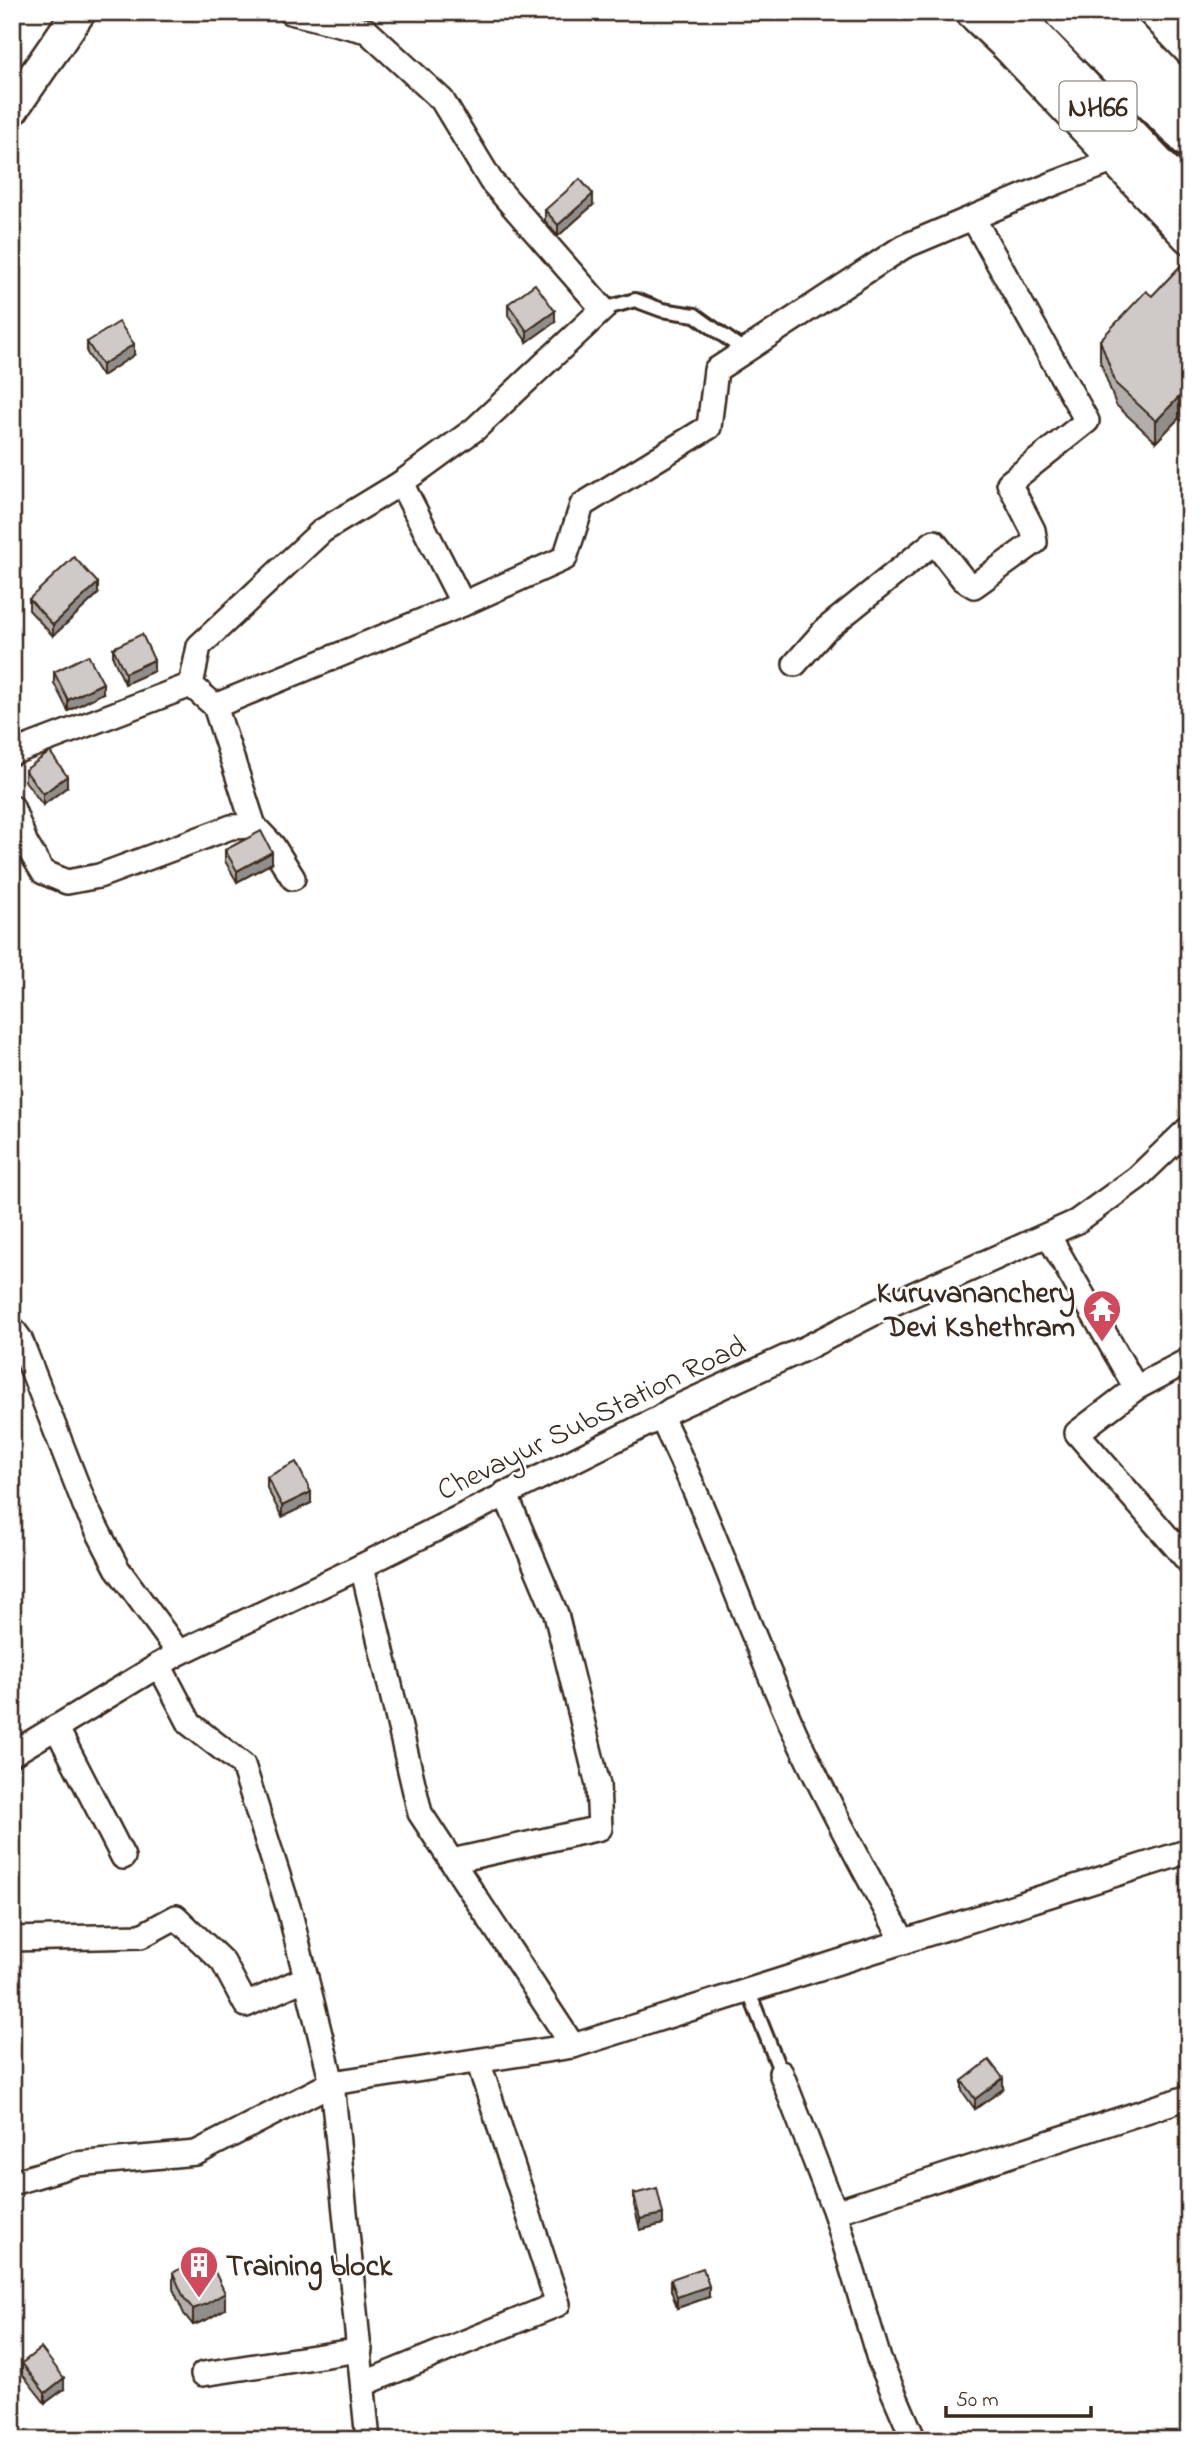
<svg xmlns="http://www.w3.org/2000/svg" width="1201" height="2452" font-family="'Indie Flower',sans-serif">
  <style>
    .lines { fill: none; stroke-linecap: round; stroke-linejoin: round }
    .lane-casing { stroke: #3b2a1e; stroke-width: 18 }
    .street-casing { stroke: #3b2a1e; stroke-width: 28 }
    .secondary-casing { stroke: #3b2a1e; stroke-width: 37 }
    .highway-casing { stroke: #3b2a1e; stroke-width: 44 }
    .lane { stroke: #fff; stroke-width: 12 }
    .street { stroke: #fff; stroke-width: 23 }
    .secondary { stroke: #fff; stroke-width: 32 }
    .highway { stroke: #fff; stroke-width: 38 }
    .wall { fill: #b2aeab; stroke: #3b2a1e; stroke-width: 2 }
    .shaded-wall { fill: #918d8b; stroke: #3b2a1e; stroke-width: 2 }
    .building { fill: #cfcac7; stroke: #3b2a1e; stroke-width: 2 }
    .labels { text-anchor: middle; stroke-width: 5; stroke-linejoin: round; paint-order: stroke }
    .shield { fill: #fff; stroke: #766a62; stroke-width: 2 }
    .shield-label { font-size: 28px; font-weight: bold; fill: #3b2a1e }
    .poi-label { font-size: 30px; font-weight: bold; fill: #3b2a1e; stroke: #fff; text-anchor: end }
    .street-label { font-size: 30px; fill: #3b2a1e; stroke: #fff }
  </style>
  <rect width="100%" height="100%" fill="#fff"/>
  <filter id="ink" filterUnits="userSpaceOnUse"><feTurbulence type="fractalNoise" baseFrequency=".0143" numOctaves="2"/><feDisplacementMap in="SourceGraphic" scale="14" xChannelSelector="R" yChannelSelector="G"/><feConvolveMatrix kernelMatrix="1 2 1 2 8 2 1 2 1" color-interpolation-filters="sRGB"/></filter>
  <g filter="url(#ink)">
    <g class="lines">
      <g class="lane-casing">
        <g id="lane">
          <path d="M 603,309 L 635,300 L 662,310 L 695,315 L 745,351"/>
          <path d="M 748,1990 L 781,2073"/>
        </g>
      </g>
      <g class="street-casing">
        <g id="street">
          <path d="M 290,12 L 367,31 L 442,100 L 491,181 L 603,309 L 475,429 L 401,483 L 463,604"/>
          <path d="M 795,664 L 825,630 L 934,542 L 963,579 L 974,586 L 1035,542 L 1033,530 L 1009,483 L 1087,421 L 973,218"/>
          <path d="M 191,685 L 199,646 L 322,531 L 401,483"/>
          <path d="M 215,706 L 463,604 L 565,558 L 582,505 L 709,427 L 716,370 L 903,247 L 1055,183 L 1115,160"/>
          <path d="M 12,753 L 191,685 L 215,706 L 254,826"/>
          <path d="M 12,807 L 26,844 L 43,872 L 67,882 L 99,876 L 231,827 L 254,826 L 273,846 L 293,878"/>
          <path d="M 1048,1235 L 1136,1388 L 1077,1433 L 1189,1562"/>
          <path d="M 12,1328 L 20,1339 L 86,1508 L 117,1568 L 179,1653"/>
          <path d="M 1136,1388 L 1189,1360"/>
          <path d="M 661,1417 C 712,1520 748,1630 796,1735 C 829,1805 866,1874 904,1942"/>
          <path d="M 362,1566 L 420,1813 L 573,2046"/>
          <path d="M 159,1665 L 190,1724 L 243,1765 L 290,1913 L 332,2083 L 368,2440"/>
          <path d="M 56,1727 L 123,1857"/>
          <path d="M 12,1754 L 179,1653 L 362,1566 L 661,1417 L 671,1410 L 806,1348 L 894,1303 L 1076,1222 L 1137,1178 L 1189,1128"/>
          <path d="M 452,1861 L 600,1828 L 598,1785 L 556,1614 L 505,1493"/>
          <path d="M 12,1939 L 141,1936 L 176,1917 L 223,1962 L 246,2005 L 306,1978"/>
          <path d="M 781,2073 L 835,2212"/>
          <path d="M 12,2183 L 76,2164 L 196,2153 L 332,2083 L 573,2046 L 1189,1851"/>
          <path d="M 203,2374 L 360,2350"/>
          <path d="M 363,2384 L 558,2304 L 478,2061"/>
          <path d="M 914,2440 L 879,2359 L 835,2212 L 1189,2097"/>
        </g>
      </g>
      <g class="secondary-casing">
        <g id="secondary">
          <path d="M 972,12 L 1009,47 L 1189,237"/>
          <path d="M 1107,12 L 1189,98"/>
          <path d="M 12,109 L 79,12"/>
        </g>
      </g>
      <g class="highway-casing">
        <g id="highway">
          <path d="M 1009,12 L 1189,200"/>
          <path d="M 1064,12 L 1189,138"/>
        </g>
      </g>
      <use href="#lane" class="lane"/>
      <use href="#street" class="street"/>
      <use href="#secondary" class="secondary"/>
      <use href="#highway" class="highway"/>
    </g>
    <g class="wall">
      <path d="M 593,205 L 558,236 L 545,221 L 545,210 Z"/>
      <path d="M 1189,257 L 1189,427 L 1179,418 L 1156,442 L 1116,405 L 1100,361 L 1100,340 L 1152,296 Z"/>
      <path d="M 508,304 L 555,322 L 527,342 L 508,315 Z"/>
      <path d="M 87,342 L 134,355 L 102,376 L 87,353 Z"/>
      <path d="M 98,594 L 53,636 L 29,610 L 29,599 Z"/>
      <path d="M 113,648 L 154,671 L 125,684 L 113,658 Z"/>
      <path d="M 54,672 L 103,693 L 68,711 L 54,683 Z"/>
      <path d="M 25,770 L 67,787 L 43,805 L 25,781 Z"/>
      <path d="M 225,850 L 272,863 L 237,882 L 225,861 Z"/>
      <path d="M 267,1477 L 311,1503 L 282,1517 L 267,1488 Z"/>
      <path d="M 962,2081 L 1003,2089 L 975,2109 L 962,2091 Z"/>
      <path d="M 634,2194 L 663,2224 L 640,2230 L 634,2205 Z"/>
      <path d="M 173,2273 L 225,2309 L 206,2320 L 193,2325 L 184,2314 L 173,2289 Z"/>
      <path d="M 671,2279 L 709,2297 L 677,2308 L 671,2290 Z"/>
      <path d="M 22,2363 L 64,2389 L 45,2403 L 22,2374 Z"/>
    </g>
    <g class="shaded-wall">
      <path d="M 593,194 L 593,205 L 558,236 L 558,225 Z"/>
      <path d="M 555,311 L 555,322 L 527,342 L 527,331 Z"/>
      <path d="M 134,344 L 134,355 L 102,376 L 102,365 Z"/>
      <path d="M 1179,397 L 1179,418 L 1156,442 L 1156,421 Z"/>
      <path d="M 98,583 L 98,594 L 53,636 L 53,625 Z"/>
      <path d="M 154,660 L 154,671 L 125,684 L 125,673 Z"/>
      <path d="M 103,683 L 103,693 L 68,711 L 68,700 Z"/>
      <path d="M 67,776 L 67,787 L 43,805 L 43,794 Z"/>
      <path d="M 272,852 L 272,863 L 237,882 L 237,871 Z"/>
      <path d="M 311,1492 L 311,1503 L 282,1517 L 282,1506 Z"/>
      <path d="M 1003,2078 L 1003,2089 L 975,2109 L 975,2099 Z"/>
      <path d="M 663,2214 L 663,2224 L 640,2230 L 640,2219 Z"/>
      <path d="M 709,2286 L 709,2297 L 677,2308 L 677,2297 Z"/>
      <path d="M 225,2293 L 225,2309 L 206,2320 L 193,2325 L 193,2309 Z"/>
      <path d="M 64,2378 L 64,2389 L 45,2403 L 45,2393 Z"/>
    </g>
    <g class="building">
      <path d="M 580,179 L 593,194 L 558,225 L 545,210 Z"/>
      <path d="M 1189,257 L 1189,406 L 1179,397 L 1156,421 L 1116,384 L 1100,340 L 1146,291 L 1152,296 Z"/>
      <path d="M 535,284 L 555,311 L 527,331 L 508,304 Z"/>
      <path d="M 119,322 L 134,344 L 102,365 L 87,342 Z"/>
      <path d="M 74,557 L 98,583 L 53,625 L 29,599 Z"/>
      <path d="M 142,634 L 154,660 L 125,673 L 113,648 Z"/>
      <path d="M 88,655 L 103,683 L 68,700 L 54,672 Z"/>
      <path d="M 50,752 L 67,776 L 43,794 L 25,770 Z"/>
      <path d="M 261,831 L 272,852 L 237,871 L 225,850 Z"/>
      <path d="M 296,1462 L 311,1492 L 282,1506 L 267,1477 Z"/>
      <path d="M 989,2060 L 1003,2078 L 975,2099 L 962,2081 Z"/>
      <path d="M 657,2188 L 663,2214 L 640,2219 L 634,2194 Z"/>
      <path d="M 206,2253 L 225,2293 L 206,2304 L 193,2309 L 184,2298 L 173,2273 Z"/>
      <path d="M 703,2268 L 709,2286 L 677,2297 L 671,2279 Z"/>
      <path d="M 41,2348 L 64,2378 L 45,2393 L 22,2363 Z"/>
    </g>
  </g>
  <defs>
    <g id="temple-pin" transform="scale(2.0125)"><path d="M0 17L-7.5 6A9.5 9.5 0 1 1 7.5 6Z" fill="#d1495b" stroke="#fff"/><path d="M0-6L5-2H3V0L6.5 2.5H4V6H1.5V3h-3V6H-4V2.5H-6.5L-3 0V-2H-5Z" fill="#fff"/></g>
    <g id="building-pin" transform="scale(2.0125)"><path d="M0 17L-7.5 6A9.5 9.5 0 1 1 7.5 6Z" fill="#d1495b" stroke="#fff"/><path d="M-4-6H4V6H1V3H-1V6H-4ZM-2.5-4.3h1.7v1.8h-1.7ZM.8-4.3h1.7v1.8H.8ZM-2.5-1h1.7V.8h-1.7ZM.8-1h1.7V.8H.8Z" fill="#fff"/></g>
  </defs>
  <g fill-rule="evenodd">
    <use href="#temple-pin" x="1102" y="1309"/>
    <use href="#building-pin" x="199" y="2265"/>
  </g>
  <g class="labels">
    <rect class="shield" x="1059.5" y="81.5" width="77" height="49" rx="5"/>
    <g class="shield-label">
      <text x="1098" y="116">NH66</text>
    </g>
    <g class="poi-label">
      <text x="1075" y="1302">Kuruvananchery<tspan x="1075" dy="34">Devi Kshethram</tspan></text>
      <text x="226" y="2275" text-anchor="start">Training block</text>
    </g>
    <g class="street-label">
      <text transform="translate(591 1417) rotate(-26)" y="10">Chevayur SubStation Road</text>
    </g>
  </g>
  <rect width="1201" height="2452" fill="none" stroke="#fff" stroke-width="42"/>
  <rect x="21" y="21" width="1159" height="2410" fill="none" stroke="#3b2a1e" stroke-width="2.5" filter="url(#ink)"/>
  <path d="M946 2406v10h145v-10" fill="none" stroke="#3b2a1e" stroke-width="3.5"/>
  <text x="956" y="2406" font-size="21" fill="#3b2a1e" stroke="#ffffff" stroke-width="5" paint-order="stroke">50 m</text>
</svg>
